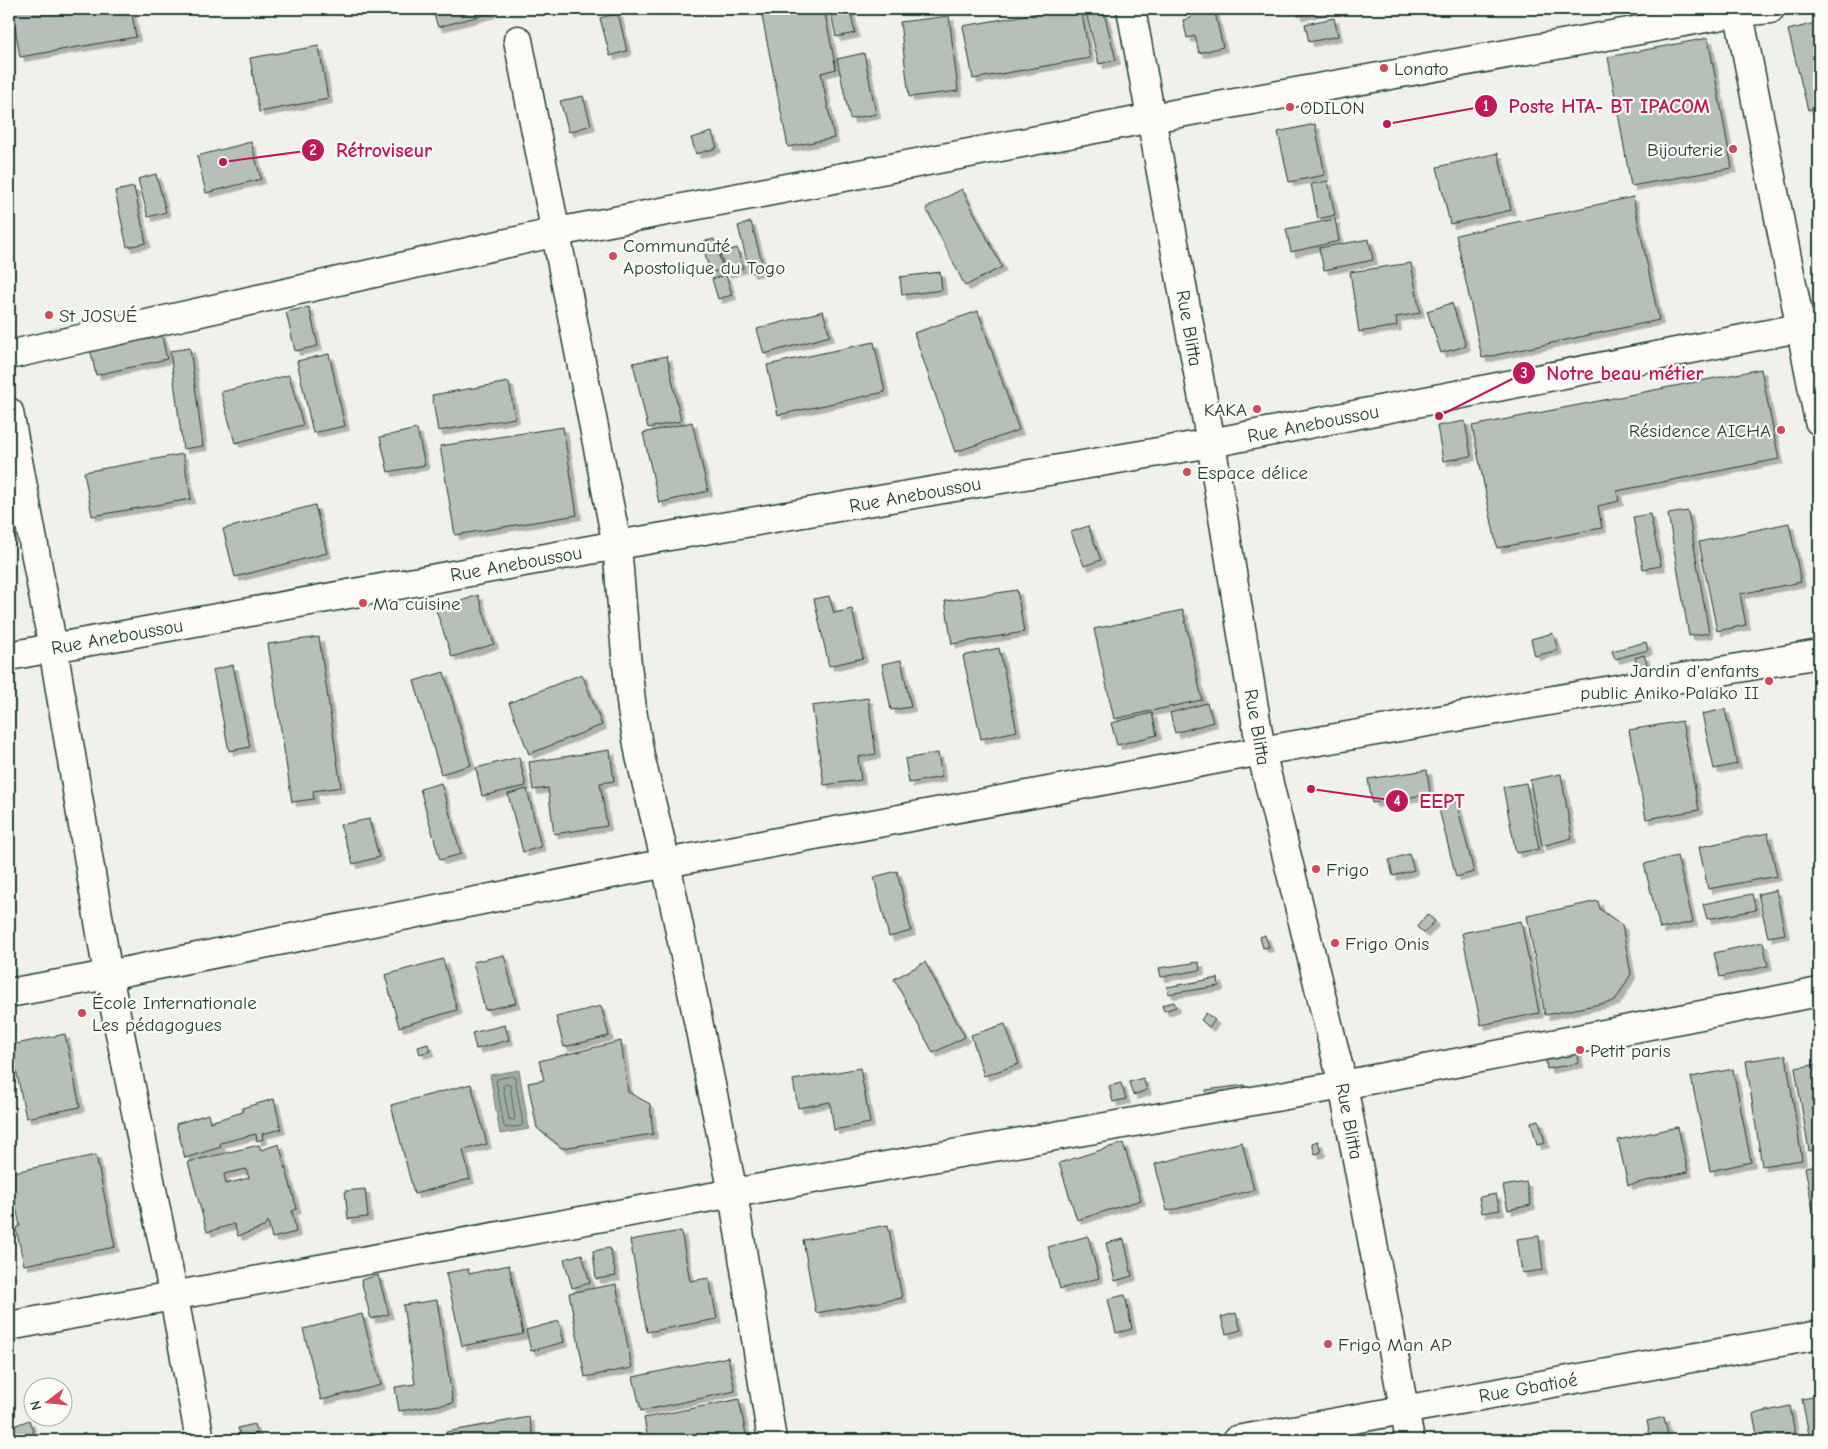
<svg xmlns="http://www.w3.org/2000/svg" width="1828" height="1449" font-family="'Comic Neue',sans-serif">
  <style>
    .water { fill: #9faca4; stroke: #6c8077 }
    .lines { fill: none; stroke-linecap: round; stroke-linejoin: round }
    .shore { stroke: #526961; stroke-width: 1 }
    .building { fill: #b6bfb8; stroke: #1f3d34; fill-rule: evenodd; filter: url(#shadow) }
    .minor-casing { stroke: #1f3d34; stroke-width: 31 }
    .minor { stroke: #fdfcf7; stroke-width: 28 }
    .poi-dot { fill: #d1495b; stroke: #fdfcf7; stroke-width: 2 }
    .labels { text-anchor: middle; stroke-width: 4.5; stroke-linejoin: round; paint-order: stroke }
    .poi-label { font-size: 19px; fill: #1f3d34; stroke: #fdfcf7; text-anchor: start }
    .street-label { font-size: 19px; fill: #1f3d34; stroke: #fdfcf7 }
    .leader { fill: none; stroke: #c2185b; stroke-width: 2 }
    .callout-dot { fill: #c2185b; stroke: #fdfcf7; stroke-width: 2 }
    .mark-label { font-size: 15px; text-anchor: middle; font-weight: bold; fill: #fff }
    .callout-label { font-size: 20px; text-anchor: middle; font-weight: bold; fill: #c2185b; stroke: #fdfcf7; stroke-width: 4.5; stroke-linejoin: round; paint-order: stroke }
  </style>
  <defs>
    <filter id="shadow"><feDropShadow dx="4.5" dy="4.5" stdDeviation="0" flood-color="#0004"/></filter>
  </defs>
  <rect width="100%" height="100%" fill="#f0f1eb"/>
  <filter id="ink" filterUnits="userSpaceOnUse"><feTurbulence type="fractalNoise" baseFrequency=".02" numOctaves="2"/><feDisplacementMap in="SourceGraphic" scale="10" xChannelSelector="R" yChannelSelector="G"/><feConvolveMatrix kernelMatrix="1 2 1 2 8 2 1 2 1" color-interpolation-filters="sRGB"/></filter>
  <g filter="url(#ink)">
    <path class="water" d="M 519,1070 L 529,1129 L 500,1134 L 490,1075 Z"/>
    <g class="lines">
      <g class="shore">
        <path d="M 512,1076 L 515,1078 L 523,1124 L 521,1126 L 506,1128 L 504,1126 L 496,1081 L 498,1079 Z"/>
        <path d="M 505,1084 L 510,1085 L 515,1118 L 514,1120 L 509,1119 L 503,1086 Z"/>
      </g>
    </g>
    <g class="building">
      <path d="M 12,9 L 131,9 L 136,37 L 20,57 Z"/>
      <path d="M 432,9 L 490,9 L 491,13 L 438,27 Z"/>
      <path d="M 774,9 L 824,9 L 836,69 L 821,73 L 834,138 L 788,147 L 761,11 Z"/>
      <path d="M 830,9 L 850,9 L 855,33 L 836,37 Z"/>
      <path d="M 1061,9 L 1081,9 L 1090,58 L 973,79 L 963,26 Z"/>
      <path d="M 1085,9 L 1103,9 L 1116,60 L 1099,64 Z"/>
      <path d="M 1189,9 L 1214,9 L 1223,47 L 1199,53 L 1195,36 L 1187,38 L 1183,20 L 1191,18 Z"/>
      <path d="M 1297,9 L 1328,9 L 1298,16 Z"/>
      <path d="M 618,13 L 627,51 L 610,56 L 600,18 Z"/>
      <path d="M 949,16 L 958,91 L 909,97 L 900,22 Z"/>
      <path d="M 1334,18 L 1338,36 L 1309,42 L 1305,24 Z"/>
      <path d="M 1819,22 L 1819,107 L 1808,110 L 1788,30 Z"/>
      <path d="M 1708,38 L 1732,168 L 1631,186 L 1608,57 Z"/>
      <path d="M 319,46 L 328,99 L 259,112 L 250,58 Z"/>
      <path d="M 864,53 L 876,114 L 850,119 L 837,59 Z"/>
      <path d="M 583,96 L 591,125 L 569,132 L 560,101 Z"/>
      <path d="M 1315,124 L 1325,175 L 1289,182 L 1278,132 Z"/>
      <path d="M 712,132 L 717,148 L 696,154 L 691,138 Z"/>
      <path d="M 251,142 L 261,179 L 206,193 L 197,156 Z"/>
      <path d="M 1498,153 L 1511,210 L 1450,224 L 1437,167 Z"/>
      <path d="M 156,174 L 166,212 L 148,217 L 138,179 Z"/>
      <path d="M 1328,181 L 1335,215 L 1318,219 L 1311,184 Z"/>
      <path d="M 134,187 L 146,243 L 127,247 L 115,191 Z"/>
      <path d="M 962,189 L 1002,267 L 965,286 L 926,208 Z"/>
      <path d="M 1633,197 L 1659,320 L 1482,358 L 1456,235 Z"/>
      <path d="M 1335,219 L 1339,241 L 1291,252 L 1286,229 Z"/>
      <path d="M 751,222 L 764,270 L 750,273 L 738,226 Z"/>
      <path d="M 714,239 L 723,269 L 710,273 L 702,242 Z"/>
      <path d="M 1369,239 L 1373,260 L 1324,270 L 1319,248 Z"/>
      <path d="M 737,248 L 743,268 L 726,273 L 720,253 Z"/>
      <path d="M 1411,263 L 1420,313 L 1396,317 L 1397,326 L 1359,332 L 1350,272 Z"/>
      <path d="M 940,272 L 942,290 L 902,295 L 900,277 Z"/>
      <path d="M 726,275 L 732,295 L 718,299 L 712,279 Z"/>
      <path d="M 1452,303 L 1466,346 L 1441,353 L 1427,311 Z"/>
      <path d="M 309,307 L 318,346 L 295,351 L 286,312 Z"/>
      <path d="M 823,311 L 830,336 L 764,354 L 757,329 Z"/>
      <path d="M 978,311 L 1019,430 L 955,452 L 914,333 Z"/>
      <path d="M 161,332 L 167,359 L 96,375 L 90,348 Z"/>
      <path d="M 874,342 L 885,392 L 778,415 L 767,365 Z"/>
      <path d="M 190,348 L 203,446 L 183,449 L 170,351 Z"/>
      <path d="M 329,354 L 345,426 L 313,433 L 297,361 Z"/>
      <path d="M 667,356 L 681,421 L 648,428 L 633,363 Z"/>
      <path d="M 1761,369 L 1779,459 L 1617,491 L 1619,501 L 1598,506 L 1602,528 L 1497,548 L 1472,426 Z"/>
      <path d="M 289,375 L 303,425 L 235,443 L 221,392 Z"/>
      <path d="M 509,382 L 515,418 L 438,431 L 432,395 Z"/>
      <path d="M 1465,421 L 1471,456 L 1443,461 L 1437,426 Z"/>
      <path d="M 692,422 L 708,491 L 659,503 L 643,433 Z"/>
      <path d="M 563,427 L 577,515 L 455,535 L 440,446 Z"/>
      <path d="M 417,429 L 425,465 L 388,472 L 380,437 Z"/>
      <path d="M 183,454 L 191,499 L 92,516 L 84,472 Z"/>
      <path d="M 315,505 L 327,553 L 235,577 L 223,529 Z"/>
      <path d="M 1688,511 L 1709,633 L 1689,636 L 1668,514 Z"/>
      <path d="M 1650,514 L 1661,566 L 1643,569 L 1633,517 Z"/>
      <path d="M 1789,523 L 1801,582 L 1740,594 L 1746,625 L 1717,631 L 1699,542 Z"/>
      <path d="M 1088,526 L 1101,560 L 1084,566 L 1071,532 Z"/>
      <path d="M 1017,590 L 1024,632 L 952,644 L 945,601 Z"/>
      <path d="M 478,595 L 494,644 L 452,657 L 436,610 Z"/>
      <path d="M 829,596 L 834,613 L 852,609 L 863,658 L 829,666 L 814,599 Z"/>
      <path d="M 1183,610 L 1202,700 L 1114,719 L 1094,629 Z"/>
      <path d="M 1553,633 L 1558,650 L 1535,656 L 1531,639 Z"/>
      <path d="M 319,637 L 341,787 L 313,791 L 314,799 L 292,802 L 268,644 Z"/>
      <path d="M 1646,642 L 1648,650 L 1615,659 L 1612,651 Z"/>
      <path d="M 999,648 L 1017,731 L 981,739 L 963,656 Z"/>
      <path d="M 1644,655 L 1648,667 L 1638,670 L 1635,658 Z"/>
      <path d="M 901,660 L 911,707 L 891,710 L 882,664 Z"/>
      <path d="M 233,665 L 250,747 L 229,751 L 213,670 Z"/>
      <path d="M 444,672 L 471,765 L 441,774 L 414,681 Z"/>
      <path d="M 582,674 L 602,725 L 529,754 L 509,703 Z"/>
      <path d="M 868,698 L 876,754 L 858,757 L 861,780 L 824,785 L 812,706 Z"/>
      <path d="M 1207,703 L 1213,722 L 1175,733 L 1170,713 Z"/>
      <path d="M 1725,709 L 1737,764 L 1714,769 L 1702,714 Z"/>
      <path d="M 1152,713 L 1157,735 L 1117,745 L 1111,723 Z"/>
      <path d="M 1682,721 L 1699,810 L 1646,819 L 1629,730 Z"/>
      <path d="M 610,750 L 614,781 L 600,783 L 607,826 L 554,834 L 548,788 L 533,790 L 529,762 Z"/>
      <path d="M 938,753 L 942,777 L 909,783 L 905,759 Z"/>
      <path d="M 519,757 L 526,786 L 482,796 L 476,768 Z"/>
      <path d="M 1427,770 L 1430,794 L 1372,803 L 1368,779 Z"/>
      <path d="M 1561,774 L 1572,838 L 1542,846 L 1530,780 Z"/>
      <path d="M 441,783 L 461,854 L 440,860 L 420,789 Z"/>
      <path d="M 1526,783 L 1539,849 L 1516,853 L 1503,787 Z"/>
      <path d="M 527,789 L 541,847 L 523,852 L 508,794 Z"/>
      <path d="M 1456,801 L 1474,872 L 1456,877 L 1438,805 Z"/>
      <path d="M 369,819 L 379,857 L 353,864 L 340,825 Z"/>
      <path d="M 1768,833 L 1777,876 L 1708,889 L 1699,847 Z"/>
      <path d="M 1409,854 L 1414,870 L 1393,876 L 1389,860 Z"/>
      <path d="M 1677,856 L 1693,922 L 1660,929 L 1644,864 Z"/>
      <path d="M 897,871 L 911,931 L 889,937 L 874,877 Z"/>
      <path d="M 1776,890 L 1785,934 L 1768,937 L 1758,894 Z"/>
      <path d="M 1752,894 L 1756,910 L 1707,919 L 1703,904 Z"/>
      <path d="M 1598,901 L 1600,909 L 1622,925 L 1631,974 L 1615,1001 L 1545,1015 L 1527,916 Z"/>
      <path d="M 1427,914 L 1435,921 L 1424,933 L 1417,927 Z"/>
      <path d="M 1521,921 L 1539,1013 L 1481,1025 L 1462,933 Z"/>
      <path d="M 1265,935 L 1269,947 L 1263,948 L 1260,937 Z"/>
      <path d="M 1763,942 L 1768,966 L 1720,977 L 1714,953 Z"/>
      <path d="M 504,955 L 516,1003 L 485,1010 L 473,962 Z"/>
      <path d="M 443,959 L 457,1010 L 399,1027 L 385,975 Z"/>
      <path d="M 925,962 L 965,1037 L 933,1053 L 894,979 Z"/>
      <path d="M 1199,962 L 1200,970 L 1161,977 L 1159,968 Z"/>
      <path d="M 1218,978 L 1219,986 L 1168,994 L 1167,987 Z"/>
      <path d="M 1174,1002 L 1176,1007 L 1164,1011 L 1162,1005 Z"/>
      <path d="M 601,1006 L 609,1036 L 564,1047 L 556,1017 Z"/>
      <path d="M 1206,1013 L 1215,1020 L 1209,1027 L 1201,1020 Z"/>
      <path d="M 1005,1024 L 1019,1064 L 984,1076 L 971,1035 Z"/>
      <path d="M 505,1025 L 509,1040 L 476,1049 L 472,1033 Z"/>
      <path d="M 65,1034 L 80,1107 L 26,1118 L 11,1045 Z"/>
      <path d="M 621,1041 L 628,1092 L 650,1104 L 653,1134 L 562,1148 L 537,1128 L 528,1083 L 544,1080 L 539,1061 Z"/>
      <path d="M 428,1044 L 430,1051 L 420,1054 L 418,1047 Z"/>
      <path d="M 1577,1050 L 1579,1063 L 1547,1069 L 1545,1055 Z"/>
      <path d="M 1786,1055 L 1802,1160 L 1762,1166 L 1746,1061 Z"/>
      <path d="M 1819,1064 L 1819,1149 L 1809,1151 L 1795,1068 Z"/>
      <path d="M 860,1068 L 870,1123 L 834,1130 L 830,1102 L 798,1108 L 793,1080 Z"/>
      <path d="M 1733,1069 L 1751,1162 L 1710,1171 L 1691,1077 Z"/>
      <path d="M 1143,1078 L 1147,1090 L 1133,1095 L 1129,1082 Z"/>
      <path d="M 1121,1083 L 1126,1099 L 1113,1102 L 1109,1086 Z"/>
      <path d="M 471,1084 L 487,1144 L 463,1150 L 470,1179 L 414,1194 L 391,1105 Z"/>
      <path d="M 1245,1085 L 1246,1096 L 1207,1101 L 1206,1090 Z"/>
      <path d="M 274,1099 L 281,1129 L 262,1134 L 263,1139 L 257,1141 L 256,1134 L 220,1143 L 221,1147 L 185,1158 L 176,1124 L 208,1114 L 210,1122 L 243,1112 L 242,1108 Z"/>
      <path d="M 1539,1120 L 1545,1143 L 1537,1145 L 1531,1122 Z"/>
      <path d="M 1678,1127 L 1688,1172 L 1628,1185 L 1618,1140 Z"/>
      <path d="M 1318,1141 L 1321,1152 L 1315,1154 L 1312,1143 Z"/>
      <path d="M 1242,1142 L 1254,1190 L 1167,1211 L 1155,1164 Z"/>
      <path d="M 1123,1143 L 1141,1200 L 1077,1220 L 1059,1163 Z"/>
      <path d="M 279,1144 L 297,1209 L 292,1211 L 296,1232 L 272,1238 L 268,1221 L 264,1227 L 238,1236 L 234,1224 L 207,1232 L 188,1162 L 259,1145 L 261,1150 ZM 246,1169 L 249,1178 L 226,1184 L 224,1174 Z"/>
      <path d="M 96,1155 L 115,1247 L 24,1265 L 16,1228 L 20,1226 L 9,1173 Z"/>
      <path d="M 1819,1165 L 1819,1244 L 1805,1167 Z"/>
      <path d="M 1526,1182 L 1531,1205 L 1508,1210 L 1503,1186 Z"/>
      <path d="M 365,1189 L 368,1217 L 348,1219 L 345,1191 Z"/>
      <path d="M 1496,1194 L 1500,1210 L 1482,1213 L 1479,1197 Z"/>
      <path d="M 888,1225 L 902,1298 L 816,1313 L 803,1240 Z"/>
      <path d="M 681,1231 L 690,1281 L 709,1278 L 717,1319 L 647,1332 L 630,1240 Z"/>
      <path d="M 1088,1236 L 1099,1278 L 1060,1289 L 1048,1247 Z"/>
      <path d="M 1539,1236 L 1543,1270 L 1522,1273 L 1517,1239 Z"/>
      <path d="M 1124,1239 L 1132,1276 L 1115,1281 L 1106,1243 Z"/>
      <path d="M 610,1248 L 616,1276 L 596,1279 L 593,1251 Z"/>
      <path d="M 582,1254 L 590,1283 L 572,1288 L 564,1259 Z"/>
      <path d="M 509,1265 L 523,1334 L 462,1346 L 446,1273 L 468,1269 L 469,1274 Z"/>
      <path d="M 378,1275 L 389,1314 L 371,1319 L 361,1280 Z"/>
      <path d="M 616,1284 L 632,1368 L 585,1377 L 569,1293 Z"/>
      <path d="M 1125,1295 L 1132,1329 L 1116,1333 L 1108,1299 Z"/>
      <path d="M 437,1300 L 453,1403 L 399,1411 L 395,1387 L 415,1384 L 403,1305 Z"/>
      <path d="M 1236,1313 L 1241,1330 L 1226,1334 L 1221,1317 Z"/>
      <path d="M 362,1314 L 381,1385 L 321,1400 L 303,1329 Z"/>
      <path d="M 559,1321 L 564,1342 L 531,1351 L 526,1330 Z"/>
      <path d="M 728,1357 L 735,1391 L 641,1411 L 633,1377 Z"/>
      <path d="M 1819,1396 L 1819,1440 L 1810,1440 L 1802,1399 Z"/>
      <path d="M 739,1399 L 747,1440 L 648,1440 L 644,1418 Z"/>
      <path d="M 1790,1406 L 1796,1440 L 1758,1440 L 1753,1414 Z"/>
      <path d="M 529,1417 L 534,1440 L 448,1440 L 446,1432 Z"/>
      <path d="M 1664,1417 L 1669,1440 L 1651,1440 L 1647,1421 Z"/>
      <path d="M 29,1420 L 35,1437 L 26,1440 L 9,1440 L 9,1428 Z"/>
      <path d="M 254,1424 L 257,1433 L 241,1437 L 238,1428 Z"/>
    </g>
    <g class="lines">
      <g class="minor-casing">
        <g id="minor">
          <path d="M 1131,9 L 1211,443 L 1261,751 L 1343,1085 L 1410,1440"/>
          <path d="M 1738,9 L 1819,421"/>
          <path d="M 518,40 L 617,545 L 626,655 L 632,710 L 640,756 L 666,863 L 733,1193 L 772,1440"/>
          <path d="M 9,355 L 557,232 L 1152,118 L 1739,12 L 1770,9"/>
          <path d="M 9,412 L 53,648 L 108,975 L 174,1297 L 200,1440"/>
          <path d="M 9,656 L 617,545 L 1211,443 L 1819,324"/>
          <path d="M 9,993 L 108,975 L 666,863 L 1261,751 L 1819,654"/>
          <path d="M 9,1326 L 733,1193 L 1343,1085 L 1819,992"/>
          <path d="M 1237,1440 L 1819,1335"/>
        </g>
      </g>
      <use href="#minor" class="minor"/>
    </g>
  </g>
  <g class="poi-dot">
    <circle cx="1384" cy="68" r="5"/>
    <circle cx="1290" cy="107" r="5"/>
    <circle cx="1733" cy="149" r="5"/>
    <circle cx="613" cy="256" r="5"/>
    <circle cx="49" cy="315" r="5"/>
    <circle cx="1257" cy="409" r="5"/>
    <circle cx="1781" cy="430" r="5"/>
    <circle cx="1187" cy="472" r="5"/>
    <circle cx="363" cy="603" r="5"/>
    <circle cx="1769" cy="681" r="5"/>
    <circle cx="1316" cy="869" r="5"/>
    <circle cx="1335" cy="943" r="5"/>
    <circle cx="82" cy="1013" r="5"/>
    <circle cx="1580" cy="1050" r="5"/>
    <circle cx="1328" cy="1344" r="5"/>
  </g>
  <g class="labels">
    <g class="poi-label">
      <text x="1394" y="75">Lonato</text>
      <text x="1300" y="114">ODILON</text>
      <text x="1723" y="156" text-anchor="end">Bijouterie</text>
      <text x="623" y="252">Communauté<tspan x="623" dy="22">Apostolique du Togo</tspan></text>
      <text x="59" y="322">St JOSUÉ</text>
      <text x="1247" y="416" text-anchor="end">KAKA</text>
      <text x="1771" y="437" text-anchor="end">Résidence AICHA</text>
      <text x="1197" y="479">Espace délice</text>
      <text x="373" y="610">Ma cuisine</text>
      <text x="1759" y="677" text-anchor="end">Jardin d'enfants<tspan x="1759" dy="22">public Aniko Palako II</tspan></text>
      <text x="1326" y="876">Frigo</text>
      <text x="1345" y="950">Frigo Onis</text>
      <text x="92" y="1009">École Internationale<tspan x="92" dy="22">Les pédagogues</tspan></text>
      <text x="1590" y="1057">Petit paris</text>
      <text x="1338" y="1351">Frigo Man AP</text>
    </g>
    <g class="street-label">
      <text transform="translate(1190 328) rotate(80)" y="7">Rue Blitta</text>
      <text transform="translate(1313 423) rotate(-11)" y="7">Rue Aneboussou</text>
      <text transform="translate(915 494) rotate(-10)" y="7">Rue Aneboussou</text>
      <text transform="translate(516 563) rotate(-10)" y="7">Rue Aneboussou</text>
      <text transform="translate(117 636) rotate(-10)" y="7">Rue Aneboussou</text>
      <text transform="translate(1258 727) rotate(80)" y="7">Rue Blitta</text>
      <text transform="translate(1350 1121) rotate(79)" y="7">Rue Blitta</text>
      <text transform="translate(1528 1387) rotate(-10)" y="7">Rue Gbatioé</text>
    </g>
  </g>
  <path class="leader" d="M1387 124L1486 106M223 162L313 150M1439 416L1524 373M1311 789L1397 801"/>
  <g class="callout-dot">
    <circle cx="1387" cy="124" r="5"/>
    <circle cx="223" cy="162" r="5"/>
    <circle cx="1439" cy="416" r="5"/>
    <circle cx="1311" cy="789" r="5"/>
    <circle cx="1486" cy="106" r="12"/>
    <circle cx="313" cy="150" r="12"/>
    <circle cx="1524" cy="373" r="12"/>
    <circle cx="1397" cy="801" r="12"/>
  </g>
  <g class="mark-label">
    <text x="1486" y="111">1</text>
    <text x="313" y="155">2</text>
    <text x="1524" y="378">3</text>
    <text x="1397" y="806">4</text>
  </g>
  <g class="callout-label">
    <text x="1609" y="113">Poste HTA- BT IPACOM</text>
    <text x="384" y="157">Rétroviseur</text>
    <text x="1625" y="380">Notre beau métier</text>
    <text x="1442" y="808">EEPT</text>
  </g>
  <rect width="1828" height="1449" fill="none" stroke="#fdfcf7" stroke-width="30"/>
  <rect x="15" y="15" width="1798" height="1419" fill="none" stroke="#1f3d34" stroke-width="2" filter="url(#ink)"/>
  <g transform="translate(48 1402) rotate(254)"><circle r="24" fill="#fdfcf7" stroke="#a4b0a9"/>
  <path d="M0-4L9 19L0 12L-9 19Z" fill="#d1495b"/>
  <text y="-8" font-size="14" font-weight="bold" text-anchor="middle" fill="#1f3d34">N</text>
  </g>
</svg>
